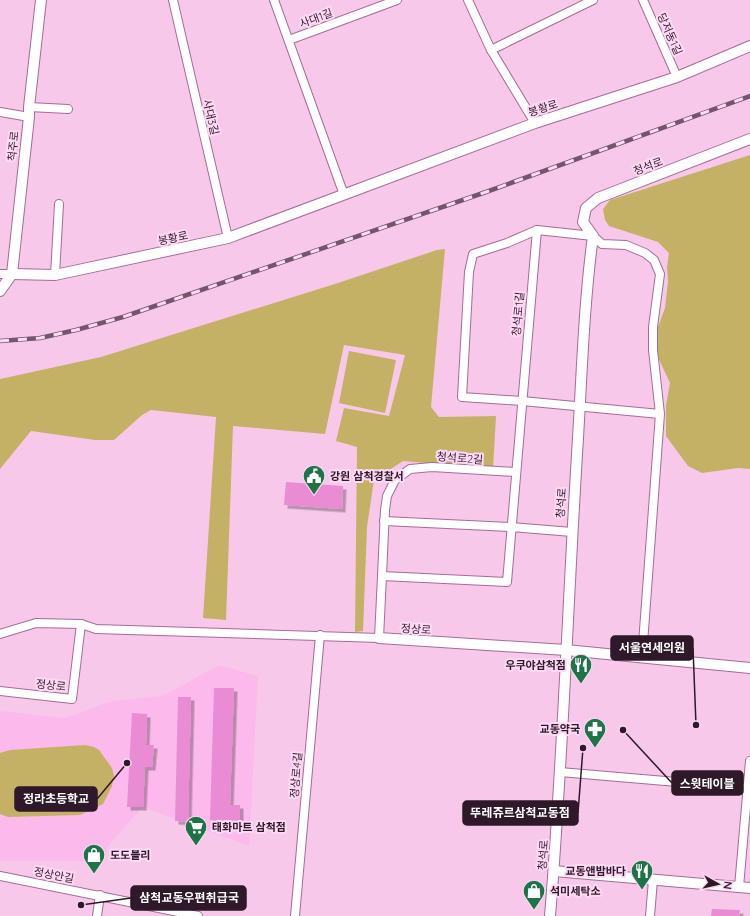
<svg xmlns="http://www.w3.org/2000/svg" width="750" height="916" font-family="Quicksand,'Noto Sans KR',sans-serif">
  <style>
    .built { fill: #fcb9eb }
    .green { fill: #c4b166 }
    .building { fill: #e98cd4; filter: url(#shadow) }
    .lines { fill: none; stroke-linecap: round; stroke-linejoin: round }
    .minor-casing { stroke: #a46d96; stroke-width: 10 }
    .tertiary-casing { stroke: #a46d96; stroke-width: 12 }
    .minor { stroke: #fff; stroke-width: 8 }
    .tertiary { stroke: #fff; stroke-width: 10 }
    .rail-casing { stroke: #74556d; stroke-width: 4.5 }
    .rail { stroke: #fed9f4; stroke-width: 3; stroke-dasharray: 9; stroke-linecap: butt }
    .labels { text-anchor: middle; stroke-width: 4; stroke-linejoin: round; paint-order: stroke }
    .street-label { font-size: 11px; fill: #2e1829; stroke: #fed9f4 }
    .poi-label { font-size: 11px; font-weight: bold; fill: #2e1829; stroke: #fed9f4; text-anchor: start }
    .leader { fill: none; stroke: #2e1829; stroke-width: 1.5 }
    .callout-dot { fill: #2e1829; stroke: #fed9f4; stroke-width: 1.5 }
    .callout { fill: #2e1829; stroke: #2e1829; stroke-width: 1.5 }
    .callout-label { font-size: 12px; text-anchor: middle; font-weight: bold; fill: #fff }
  </style>
  <defs>
    <filter id="shadow"><feDropShadow dx="3.5" dy="3.5" stdDeviation="0" flood-color="#0004"/></filter>
  </defs>
  <rect width="100%" height="100%" fill="#f8c8eb"/>
  <path class="built" d="M 219,665 L 258,676 L 249,846 L 143,807 L 111,842 L 101,861 L 0,861 L 0,711 L 65,718 L 112,701 L 163,696 Z"/>
  <g class="green">
    <path d="M 750,155 L 750,469 L 738,468 L 702,473 L 688,466 L 666,436 L 666,405 L 670,383 L 656,353 L 655,335 L 665,308 L 668,281 L 667,267 L 669,253 L 658,242 L 609,226 L 605,220 L 603,209 L 610,200 Z"/>
    <path d="M 445,249 L 431,407 L 439,417 L 496,416 L 493,469 L 403,461 L 374,480 L 367,527 L 363,631 L 355,632 L 357,447 L 336,441 L 344,408 L 389,416 L 405,355 L 344,345 L 325,434 L 233,426 L 226,620 L 203,618 L 216,417 L 151,410 L 142,415 L 114,440 L 95,440 L 31,431 L 0,469 L 0,379 L 101,357 L 338,283 L 437,250 Z"/>
    <path d="M 349,351 L 396,360 L 385,413 L 339,403 Z"/>
    <path d="M 85,745 L 94,747 L 99,750 L 112,768 L 114,776 L 112,786 L 103,804 L 80,815 L 8,817 L 0,814 L 0,753 L 10,750 Z"/>
  </g>
  <g class="building">
    <path d="M 286,482 L 343,486 L 342,509 L 284,505 Z"/>
    <path d="M 214,688 L 234,688 L 230,805 L 240,805 L 240,821 L 210,820 Z"/>
    <path d="M 178,697 L 191,697 L 188,822 L 175,821 Z"/>
    <path d="M 132,713 L 147,714 L 146,745 L 154,745 L 152,767 L 145,767 L 143,807 L 127,807 Z"/>
    <path d="M 712,909 L 740,910 L 739,916 L 711,916 Z"/>
  </g>
  <g class="lines">
    <g class="minor-casing">
      <g id="minor">
        <path d="M 173,0 L 228,238"/>
        <path d="M 274,0 L 344,195"/>
        <path d="M 468,0 L 491,50 L 535,123"/>
        <path d="M 643,0 L 677,77"/>
        <path d="M 289,40 L 397,0"/>
        <path d="M 491,50 L 593,0"/>
        <path d="M 29,107 L 68,109"/>
        <path d="M 0,112 L 29,117"/>
        <path d="M 0,274 L 12,274"/>
        <path d="M 55,275 L 59,204"/>
        <path d="M 384,521 L 511,527 L 572,532"/>
        <path d="M 382,576 L 385,510 L 387,496 L 395,480 L 410,469 L 432,467 L 516,472"/>
        <path d="M 0,634 L 36,623 L 81,624 L 96,629 L 379,638 L 382,576 L 507,582 L 537,230"/>
        <path d="M 642,657 L 660,414 L 653,350 L 653,327 L 660,274 L 654,260 L 645,253 L 626,245 L 602,244 L 593,236 L 537,230 L 507,243 L 473,254 L 469,272 L 462,397 L 522,401 L 660,414"/>
        <path d="M 0,691 L 72,699 L 81,624"/>
        <path d="M 560,772 L 747,788"/>
        <path d="M 0,876 L 198,916"/>
        <path d="M 739,887 L 750,761"/>
        <path d="M 97,916 L 100,895"/>
        <path d="M 295,916 L 320,635"/>
        <path d="M 650,916 L 653,880"/>
      </g>
    </g>
    <g class="tertiary-casing">
      <g id="tertiary">
        <path d="M 12,274 L 55,275 L 228,238 L 535,123 L 677,77 L 750,46"/>
        <path d="M 0,291 L 12,274 L 29,117 L 29,107 L 41,0"/>
        <path d="M 379,638 L 566,650 L 750,668"/>
        <path d="M 554,871 L 750,888"/>
        <path d="M 550,916 C 563,757 568,597 578,438 C 582,370 584,303 593,236 L 583,222 L 586,208 L 598,198 L 750,139"/>
      </g>
    </g>
    <use href="#minor" class="minor"/>
    <use href="#tertiary" class="tertiary"/>
    <g class="rail-casing">
      <path id="rail" d="M 0,341 L 40,338 L 76,330 L 123,317 L 486,192 L 750,96"/>
    </g>
    <use href="#rail" class="rail"/>
  </g>
  <defs>
    <g id="civic-pin" transform="scale(1.15)"><path d="M0 17L-7.5 6A9.5 9.5 0 1 1 7.5 6Z" fill="#1c7447" stroke="#fed9f4"/><path d="M-.6-6.5H3V-4.5H.6V-3L4-1V1h2V6H-6V1h2V-1L-.6-3ZM-1.2 2.5V6h2.4V2.5Z" fill="#fff"/></g>
    <g id="restaurant-pin" transform="scale(1.15)"><path d="M0 17L-7.5 6A9.5 9.5 0 1 1 7.5 6Z" fill="#1c7447" stroke="#fed9f4"/><path d="M-5-6h1v4h1v-4h1v4h1v-4h1v5L-1.5 .5V6h-2V.5L-5-1ZM5-6V6H3V1.5H1.5Q1.5-4 5-6Z" fill="#fff"/></g>
    <g id="pharmacy-pin" transform="scale(1.15)"><path d="M0 17L-7.5 6A9.5 9.5 0 1 1 7.5 6Z" fill="#1c7447" stroke="#fed9f4"/><path d="M-2-6h4v4h4v4h-4v4h-4v-4h-4v-4h4Z" fill="#fff"/></g>
    <g id="supermarket-pin" transform="scale(1.15)"><path d="M0 17L-7.5 6A9.5 9.5 0 1 1 7.5 6Z" fill="#1c7447" stroke="#fed9f4"/><path d="M-6-5.5h2.5l.6 2H6L4.5 2H-2.5L-4.4-4H-6ZM-1.5 3.2a1.3 1.3 0 1 0 .1 0ZM3 3.2a1.3 1.3 0 1 0 .1 0Z" fill="#fff"/></g>
    <g id="shop-pin" transform="scale(1.15)"><path d="M0 17L-7.5 6A9.5 9.5 0 1 1 7.5 6Z" fill="#1c7447" stroke="#fed9f4"/><path d="M-5-2.5h2.3a2.7 3.5 0 0 1 5.4 0H5L5.5 6h-11ZM-1.5-2.5h3a1.5 2.3 0 0 0-3 0Z" fill="#fff"/></g>
  </defs>
  <g fill-rule="evenodd">
    <use href="#civic-pin" x="314" y="476"/>
    <use href="#restaurant-pin" x="581" y="665"/>
    <use href="#pharmacy-pin" x="595" y="729"/>
    <use href="#supermarket-pin" x="196" y="827"/>
    <use href="#shop-pin" x="94" y="855"/>
    <use href="#restaurant-pin" x="642" y="871"/>
    <use href="#shop-pin" x="534" y="891"/>
  </g>
  <g class="labels">
    <g class="street-label">
      <text transform="translate(316 18) rotate(-20)" y="4">사대1길</text>
      <text transform="translate(670 34) rotate(66)" y="4">당저동1길</text>
      <text transform="translate(543 108) rotate(-18)" y="4">봉황로</text>
      <text transform="translate(211 117) rotate(77)" y="4">사대3길</text>
      <text transform="translate(13 146) rotate(-84)" y="4">척주로</text>
      <text transform="translate(648 166) rotate(-21)" y="4">청석로</text>
      <text transform="translate(173 238) rotate(-12)" y="4">봉황로</text>
      <text transform="translate(518 314) rotate(-85)" y="4">청석로1길</text>
      <text transform="translate(460 458) rotate(4)" y="4">청석로2길</text>
      <text transform="translate(561 503) rotate(-86)" y="4">청석로</text>
      <text transform="translate(416 629) rotate(4)" y="4">정상로</text>
      <text transform="translate(51 685) rotate(6)" y="4">정상로</text>
      <text transform="translate(296 775) rotate(-85)" y="4">정상로4길</text>
      <text transform="translate(543 855) rotate(-86)" y="4">청석로</text>
      <text transform="translate(54 875) rotate(11)" y="4">정상안길</text>
    </g>
    <g class="poi-label">
      <text x="330" y="480">강원 삼척경찰서</text>
      <text x="566" y="669" text-anchor="end">우쿠야삼척점</text>
      <text x="580" y="733" text-anchor="end">교동약국</text>
      <text x="212" y="831">태화마트 삼척점</text>
      <text x="110" y="859">도도블리</text>
      <text x="626" y="875" text-anchor="end">교동앤밤바다</text>
      <text x="550" y="895">석미세탁소</text>
    </g>
  </g>
  <path class="leader" d="M696 725L693 648M623 730L672 783M127 763L97 799M583 748L578 813M81 905L131 898"/>
  <g class="callout-dot">
    <circle cx="696" cy="725" r="4"/>
    <circle cx="623" cy="730" r="4"/>
    <circle cx="127" cy="763" r="4"/>
    <circle cx="583" cy="748" r="4"/>
    <circle cx="81" cy="905" r="4"/>
  </g>
  <g class="callout">
    <rect x="611" y="636" width="82" height="24" rx="4"/>
    <rect x="672" y="771" width="71" height="24" rx="4"/>
    <rect x="15" y="787" width="82" height="24" rx="4"/>
    <rect x="463" y="801" width="115" height="24" rx="4"/>
    <rect x="131" y="886" width="115" height="24" rx="4"/>
  </g>
  <g class="callout-label">
    <text x="652" y="652">서울연세의원</text>
    <text x="707" y="788">스윗테이블</text>
    <text x="56" y="803">정라초등학교</text>
    <text x="520" y="817">뚜레쥬르삼척교동점</text>
    <text x="189" y="902">삼척교동우편취급국</text>
  </g>
  <g transform="translate(718 884) rotate(98)" stroke="#fed9f4" stroke-width="3" paint-order="stroke">
  <path d="M0-3L7 15L0 10L-7 15Z" fill="#2e1829"/>
  <text y="-6" font-size="11" font-weight="bold" text-anchor="middle" fill="#2e1829">N</text>
  </g>
</svg>
